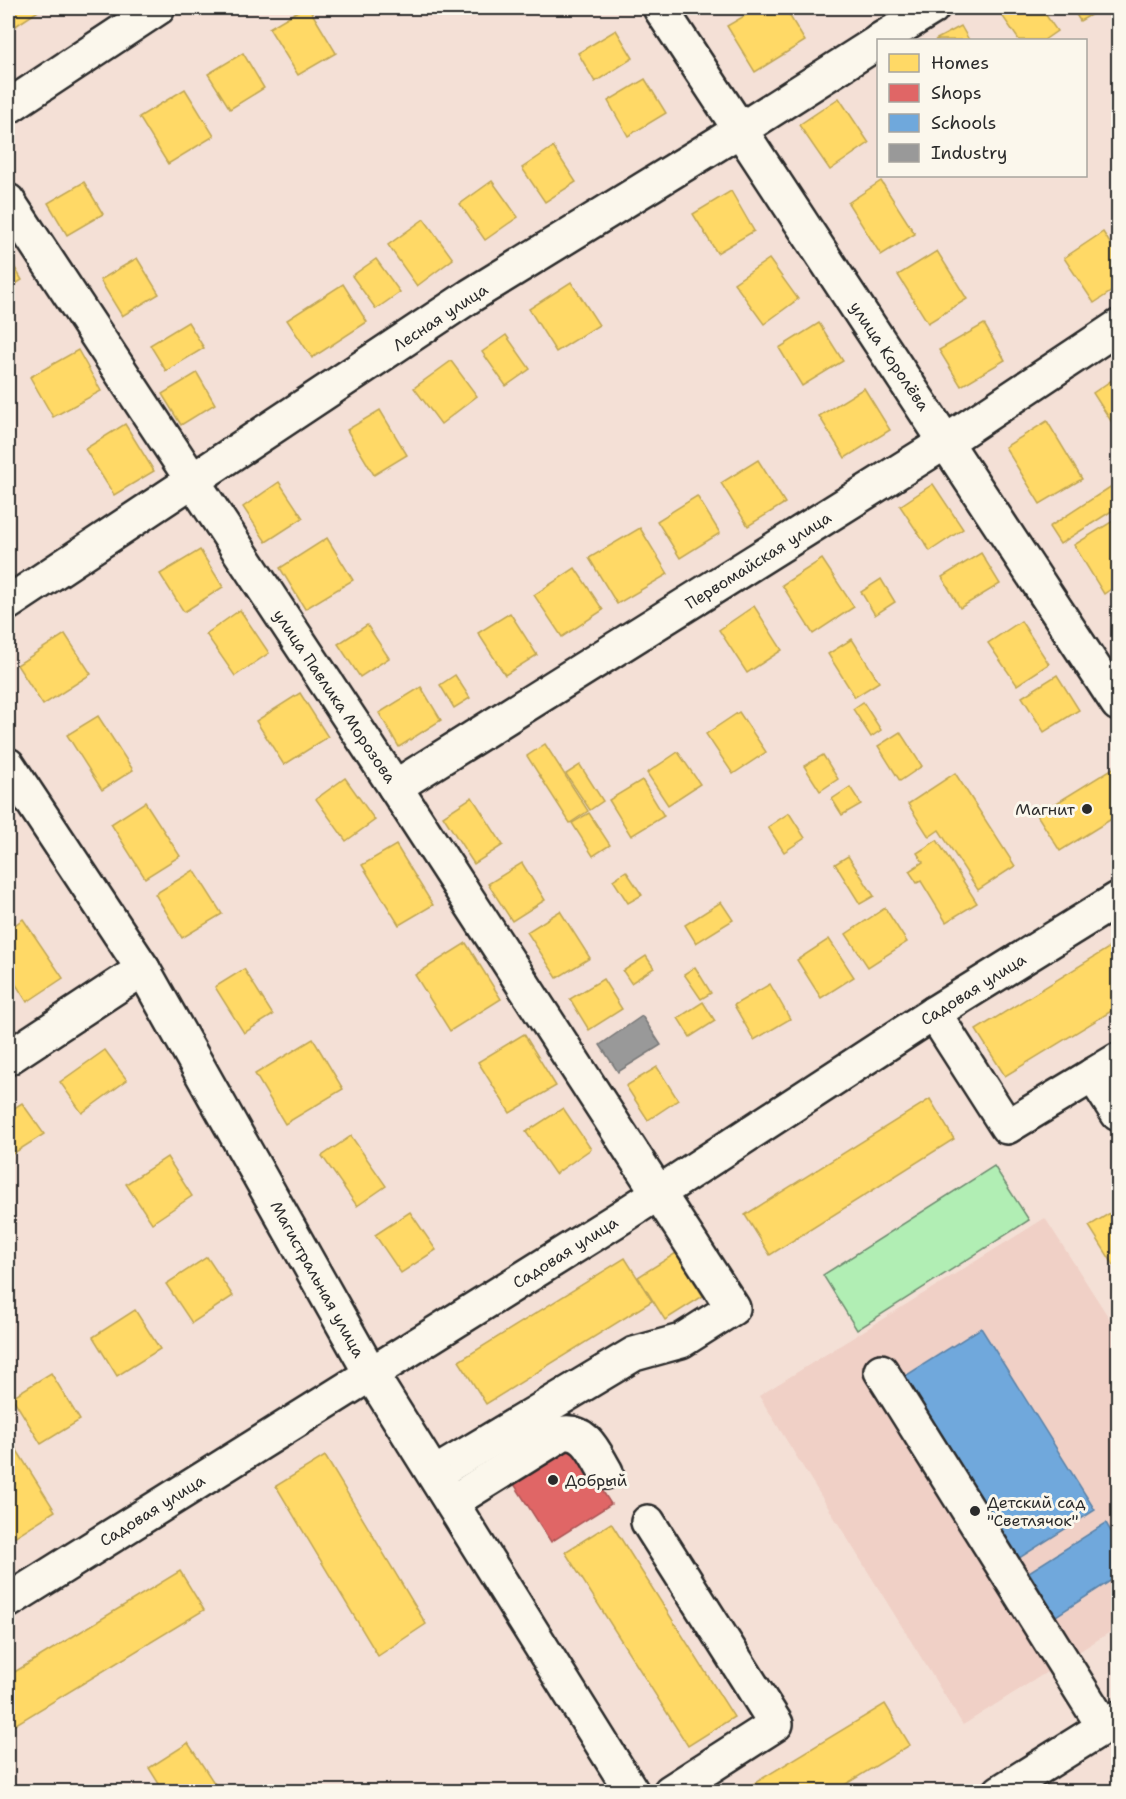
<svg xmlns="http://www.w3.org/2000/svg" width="1126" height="1799" font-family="'Shantell Sans',sans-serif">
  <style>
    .built { fill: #f0d0c6 }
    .green { fill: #b1eeb4; stroke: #6e8c70; stroke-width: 1.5 }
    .homes { fill: #ffd966; stroke: #bfa554; stroke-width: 1.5 }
    .shops { fill: #e06666; stroke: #aa5454; stroke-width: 1.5 }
    .schools { fill: #6fa8dc; stroke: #5b82a7; stroke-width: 1.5 }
    .industry { fill: #999; stroke: #787878; stroke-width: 1.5 }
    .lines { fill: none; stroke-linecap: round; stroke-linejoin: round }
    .minor-casing { stroke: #2b2b2b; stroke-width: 38 }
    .minor { stroke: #fbf7ec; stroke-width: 33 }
    .poi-dot { fill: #2b2b2b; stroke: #fbf7ec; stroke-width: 2 }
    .labels { text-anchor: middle; stroke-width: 6; stroke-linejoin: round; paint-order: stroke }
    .street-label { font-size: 16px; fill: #2b2b2b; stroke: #fbf7ec }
    .poi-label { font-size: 16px; fill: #2b2b2b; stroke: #fbf7ec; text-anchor: start }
  </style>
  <rect width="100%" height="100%" fill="#f4e0d6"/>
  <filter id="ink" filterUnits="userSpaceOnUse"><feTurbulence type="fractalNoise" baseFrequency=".0167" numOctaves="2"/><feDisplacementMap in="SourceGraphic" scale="12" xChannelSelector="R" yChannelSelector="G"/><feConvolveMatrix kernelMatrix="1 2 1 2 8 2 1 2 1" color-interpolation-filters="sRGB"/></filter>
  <g filter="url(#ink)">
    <path class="built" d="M 1045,1218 L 1118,1332 L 1118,1627 L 963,1725 L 759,1396 Z"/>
    <path class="green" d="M 994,1166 L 1029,1220 L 857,1330 L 823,1275 Z"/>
    <g class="homes">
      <path d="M 8,8 L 43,8 L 8,31 Z"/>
      <path d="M 303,8 L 309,8 L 336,53 L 298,75 L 269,28 Z"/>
      <path d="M 758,8 L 785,8 L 805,41 L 755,72 L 727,26 Z"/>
      <path d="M 997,8 L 1041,8 L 1057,31 L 1044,40 L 1019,40 Z"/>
      <path d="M 1072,8 L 1103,8 L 1080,21 Z"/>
      <path d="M 961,26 L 969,40 L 935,40 Z"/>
      <path d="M 616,30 L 633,58 L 595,82 L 578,53 Z"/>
      <path d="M 243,53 L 264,88 L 230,109 L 208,74 Z"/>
      <path d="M 645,79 L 666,113 L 628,136 L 608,101 Z"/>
      <path d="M 185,89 L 214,136 L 168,164 L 139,117 Z"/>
      <path d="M 839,98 L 869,143 L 830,170 L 799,125 Z"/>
      <path d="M 553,147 L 576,182 L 545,202 L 522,168 Z"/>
      <path d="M 492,181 L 518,217 L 485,240 L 460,204 Z"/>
      <path d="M 881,181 L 915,234 L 881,255 L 848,203 Z"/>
      <path d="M 84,182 L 103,214 L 67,235 L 48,203 Z"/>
      <path d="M 731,191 L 754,231 L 717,253 L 693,214 Z"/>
      <path d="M 424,219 L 453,259 L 417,286 L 388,245 Z"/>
      <path d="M 1103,232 L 1118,256 L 1118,287 L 1094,303 L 1064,258 Z"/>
      <path d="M 937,251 L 967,299 L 928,323 L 898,275 Z"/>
      <path d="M 8,256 L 22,280 L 8,289 Z"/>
      <path d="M 137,258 L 159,294 L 122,316 L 100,280 Z"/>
      <path d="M 376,259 L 400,292 L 376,309 L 352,276 Z"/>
      <path d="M 769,259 L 798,299 L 764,324 L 734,283 Z"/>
      <path d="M 571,282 L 599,325 L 556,352 L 529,309 Z"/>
      <path d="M 343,284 L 367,322 L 312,358 L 287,320 Z"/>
      <path d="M 188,322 L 204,348 L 166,371 L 150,345 Z"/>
      <path d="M 819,323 L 843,361 L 802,386 L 779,348 Z"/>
      <path d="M 984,324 L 1005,360 L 961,386 L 939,350 Z"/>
      <path d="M 506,335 L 530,369 L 506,386 L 482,352 Z"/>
      <path d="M 78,350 L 101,391 L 53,417 L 30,377 Z"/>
      <path d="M 451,361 L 477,396 L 441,424 L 414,388 Z"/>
      <path d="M 197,373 L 215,404 L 181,425 L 162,394 Z"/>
      <path d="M 1118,376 L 1118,432 L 1093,393 Z"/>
      <path d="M 864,388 L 890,430 L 845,458 L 819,416 Z"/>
      <path d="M 380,410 L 407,455 L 374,475 L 347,430 Z"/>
      <path d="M 1047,421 L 1082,479 L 1040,504 L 1005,447 Z"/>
      <path d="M 125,424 L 154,471 L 114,495 L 85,449 Z"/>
      <path d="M 758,460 L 785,503 L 748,526 L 721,483 Z"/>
      <path d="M 279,482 L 303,518 L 266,542 L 243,507 Z"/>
      <path d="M 1118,482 L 1118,507 L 1060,544 L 1049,527 Z"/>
      <path d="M 933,484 L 963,529 L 930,551 L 900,506 Z"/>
      <path d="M 697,496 L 720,533 L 680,558 L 657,521 Z"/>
      <path d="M 1116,519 L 1118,524 L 1118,584 L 1104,594 L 1074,545 Z"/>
      <path d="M 640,528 L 668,574 L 617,604 L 589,558 Z"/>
      <path d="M 327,538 L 353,580 L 305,609 L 280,568 Z"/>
      <path d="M 200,550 L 223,587 L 184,612 L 160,574 Z"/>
      <path d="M 981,553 L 1000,584 L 960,608 L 942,577 Z"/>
      <path d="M 822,559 L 854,607 L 813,634 L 782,585 Z"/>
      <path d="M 575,568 L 603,610 L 562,637 L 534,595 Z"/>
      <path d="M 881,579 L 895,602 L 875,615 L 861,592 Z"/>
      <path d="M 754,606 L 782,650 L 747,673 L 719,630 Z"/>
      <path d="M 240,610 L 269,653 L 235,676 L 206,634 Z"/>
      <path d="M 510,613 L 537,655 L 505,675 L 478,633 Z"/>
      <path d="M 1021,621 L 1049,664 L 1017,685 L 988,643 Z"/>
      <path d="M 367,625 L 389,658 L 360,677 L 338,644 Z"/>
      <path d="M 65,634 L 91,674 L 43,705 L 17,665 Z"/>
      <path d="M 852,639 L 879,682 L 855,697 L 828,654 Z"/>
      <path d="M 455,675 L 470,698 L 454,708 L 440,685 Z"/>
      <path d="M 1057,675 L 1079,710 L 1044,732 L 1022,697 Z"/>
      <path d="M 421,687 L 441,720 L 399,747 L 379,713 Z"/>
      <path d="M 300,693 L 328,737 L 284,765 L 256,721 Z"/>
      <path d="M 863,702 L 881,730 L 871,737 L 853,709 Z"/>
      <path d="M 739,712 L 766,752 L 733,774 L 706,734 Z"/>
      <path d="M 98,716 L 133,770 L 102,790 L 67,735 Z"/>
      <path d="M 900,732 L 922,766 L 900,781 L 878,746 Z"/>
      <path d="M 545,744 L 588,811 L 570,823 L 527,756 Z"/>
      <path d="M 678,752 L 700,784 L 668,805 L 647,773 Z"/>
      <path d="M 823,755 L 838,779 L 820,791 L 804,766 Z"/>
      <path d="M 580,765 L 603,801 L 590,810 L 566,774 Z"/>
      <path d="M 1118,765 L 1118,815 L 1060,851 L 1037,815 Z"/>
      <path d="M 955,773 L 1015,866 L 978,890 L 939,830 L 929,837 L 908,804 Z"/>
      <path d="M 345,778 L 375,820 L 346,841 L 316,799 Z"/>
      <path d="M 642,780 L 664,816 L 631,836 L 609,800 Z"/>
      <path d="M 850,787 L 861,804 L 842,815 L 832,799 Z"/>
      <path d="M 472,797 L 503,845 L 474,864 L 443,816 Z"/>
      <path d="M 145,802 L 180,856 L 145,878 L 111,824 Z"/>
      <path d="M 589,813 L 610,845 L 593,856 L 572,823 Z"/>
      <path d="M 789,813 L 805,838 L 784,852 L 768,827 Z"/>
      <path d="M 937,840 L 977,903 L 946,922 L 921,881 L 917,883 L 909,871 L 923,862 L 917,853 Z"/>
      <path d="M 396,845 L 433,905 L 399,925 L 362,865 Z"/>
      <path d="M 848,856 L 874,896 L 860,904 L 835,864 Z"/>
      <path d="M 522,863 L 545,900 L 512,921 L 488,884 Z"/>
      <path d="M 194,870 L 222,914 L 182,938 L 155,894 Z"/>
      <path d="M 626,871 L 642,895 L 628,903 L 613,880 Z"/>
      <path d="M 721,902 L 733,920 L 696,943 L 685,925 Z"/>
      <path d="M 885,908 L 907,942 L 868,967 L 846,934 Z"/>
      <path d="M 560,911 L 590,958 L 557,978 L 527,932 Z"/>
      <path d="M 23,919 L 63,978 L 27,1002 L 8,972 L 8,930 Z"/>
      <path d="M 829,939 L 854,977 L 821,998 L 797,960 Z"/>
      <path d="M 1118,942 L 1118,1007 L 1005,1076 L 976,1030 Z"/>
      <path d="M 466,943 L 501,999 L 450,1031 L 415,975 Z"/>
      <path d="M 646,956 L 654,968 L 631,983 L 623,971 Z"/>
      <path d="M 695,967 L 711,993 L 701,999 L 684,974 Z"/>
      <path d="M 244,969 L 273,1015 L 244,1033 L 215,987 Z"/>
      <path d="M 603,979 L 622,1009 L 589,1030 L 570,999 Z"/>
      <path d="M 770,984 L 790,1019 L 754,1040 L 734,1005 Z"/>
      <path d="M 703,1002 L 715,1021 L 690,1037 L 678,1018 Z"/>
      <path d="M 524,1034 L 556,1086 L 510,1113 L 478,1062 Z"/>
      <path d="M 313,1039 L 343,1089 L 285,1124 L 255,1074 Z"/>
      <path d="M 105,1050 L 127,1080 L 82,1113 L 60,1082 Z"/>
      <path d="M 657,1067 L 678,1100 L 648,1120 L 626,1086 Z"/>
      <path d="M 930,1099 L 954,1139 L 770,1255 L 745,1215 Z"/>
      <path d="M 22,1103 L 44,1134 L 8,1157 L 8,1112 Z"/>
      <path d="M 563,1108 L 591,1149 L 555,1174 L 526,1132 Z"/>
      <path d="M 351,1136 L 386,1186 L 357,1206 L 322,1156 Z"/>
      <path d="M 167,1157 L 192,1196 L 152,1223 L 126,1184 Z"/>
      <path d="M 1118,1208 L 1118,1272 L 1089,1226 Z"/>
      <path d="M 410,1212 L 436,1250 L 401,1273 L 375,1235 Z"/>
      <path d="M 676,1253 L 703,1296 L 665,1320 L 638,1277 Z"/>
      <path d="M 207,1257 L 233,1296 L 192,1323 L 166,1284 Z"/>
      <path d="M 625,1258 L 652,1301 L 486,1404 L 459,1361 Z"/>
      <path d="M 135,1310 L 160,1349 L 117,1376 L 93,1337 Z"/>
      <path d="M 51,1373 L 80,1420 L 41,1444 L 12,1397 Z"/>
      <path d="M 8,1436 L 55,1511 L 8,1541 Z"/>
      <path d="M 325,1456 L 426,1624 L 378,1656 L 276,1486 Z"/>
      <path d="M 611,1523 L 734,1717 L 688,1746 L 565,1552 Z"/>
      <path d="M 180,1571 L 204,1610 L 8,1729 L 8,1676 Z"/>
      <path d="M 885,1704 L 910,1745 L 833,1792 L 740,1792 Z"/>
      <path d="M 188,1743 L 220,1792 L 164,1792 L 149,1768 Z"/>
    </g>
    <path class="shops" d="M 574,1446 L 611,1504 L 551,1542 L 514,1484 Z"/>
    <g class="schools">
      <path d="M 981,1328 L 1095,1510 L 1013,1562 L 899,1380 Z"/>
      <path d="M 1106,1523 L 1118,1543 L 1118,1576 L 1056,1616 L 1029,1572 Z"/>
    </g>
    <path class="industry" d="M 642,1016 L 661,1045 L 618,1072 L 600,1045 Z"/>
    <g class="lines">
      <g class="minor-casing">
        <g id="minor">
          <path d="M 660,8 L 1118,704"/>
          <path d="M 880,40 L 932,8"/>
          <path d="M 8,107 L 158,8"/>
          <path d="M 8,201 L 395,787 L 733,1308 L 681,1341 L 634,1354 L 434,1474"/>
          <path d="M 8,603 L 470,296 L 740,130 L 878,42"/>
          <path d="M 8,765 L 143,969 L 371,1374 L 632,1792"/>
          <path d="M 395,787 L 947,441 L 1118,327"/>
          <path d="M 934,1013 L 1007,1127 L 1093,1075 L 1118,1114"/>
          <path d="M 8,1058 L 143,969"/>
          <path d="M 1093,1075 L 1118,1060"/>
          <path d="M 881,1371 L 1104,1727"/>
          <path d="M 452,1502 L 563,1433 C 587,1430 595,1454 606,1472"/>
          <path d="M 648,1522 L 776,1724 L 670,1792"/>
          <path d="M 8,1601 L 623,1216 L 934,1013 L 1118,899"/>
          <path d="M 1000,1792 L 1118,1718"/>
        </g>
      </g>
      <use href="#minor" class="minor"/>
    </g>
  </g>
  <g class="poi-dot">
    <circle cx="1087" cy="809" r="6"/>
    <circle cx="553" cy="1480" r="6"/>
    <circle cx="975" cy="1511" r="6"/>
  </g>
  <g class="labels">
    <g class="street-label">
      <text transform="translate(440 317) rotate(-33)" y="6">Лесная улица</text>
      <text transform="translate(890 356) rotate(56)" y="6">улица Королёва</text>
      <text transform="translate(758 560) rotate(-32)" y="6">Первомайская улица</text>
      <text transform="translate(335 696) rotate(56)" y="6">улица Павлика Морозова</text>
      <text transform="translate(973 989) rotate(-32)" y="6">Садовая улица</text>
      <text transform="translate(565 1252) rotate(-32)" y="6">Садовая улица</text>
      <text transform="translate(318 1279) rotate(61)" y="6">Магистральная улица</text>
      <text transform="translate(152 1510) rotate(-32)" y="6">Садовая улица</text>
    </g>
    <g class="poi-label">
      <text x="1075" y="815" text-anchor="end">Магнит</text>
      <text x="565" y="1486">Добрый</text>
      <text x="987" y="1508">Детский сад<tspan x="987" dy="18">"Светлячок"</tspan></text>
    </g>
  </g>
  <rect width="1126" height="1799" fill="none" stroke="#fbf7ec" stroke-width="30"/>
  <rect x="15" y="15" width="1096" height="1769" fill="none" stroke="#2b2b2b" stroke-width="2" filter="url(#ink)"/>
  <rect x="877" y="39" width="210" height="138" fill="#fbf7ec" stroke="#a8a59f" stroke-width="1.5"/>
  <rect x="889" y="54" width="30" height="18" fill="#ffd966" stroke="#a8a59f" stroke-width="1.5"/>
  <text x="931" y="69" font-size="18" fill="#2b2b2b">Homes</text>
  <rect x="889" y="84" width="30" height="18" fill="#e06666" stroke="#a8a59f" stroke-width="1.5"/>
  <text x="931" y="99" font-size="18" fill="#2b2b2b">Shops</text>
  <rect x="889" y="114" width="30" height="18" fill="#6fa8dc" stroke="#a8a59f" stroke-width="1.5"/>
  <text x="931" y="129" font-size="18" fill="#2b2b2b">Schools</text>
  <rect x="889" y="144" width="30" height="18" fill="#999999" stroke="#a8a59f" stroke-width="1.5"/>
  <text x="931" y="159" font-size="18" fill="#2b2b2b">Industry</text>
</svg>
